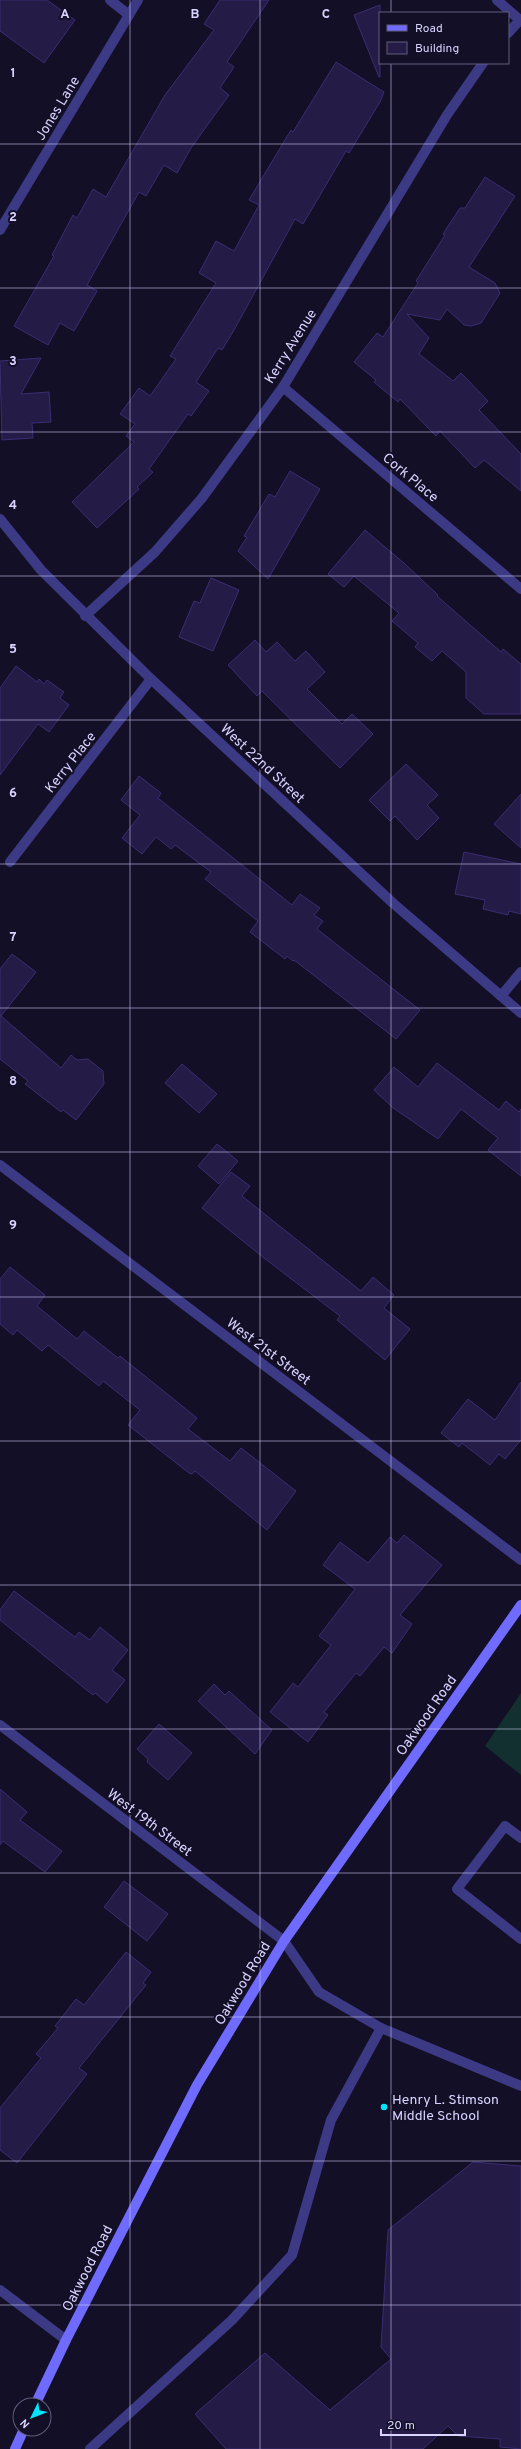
<svg xmlns="http://www.w3.org/2000/svg" width="521" height="2449" font-family="Overpass,sans-serif">
  <style>
    .green { fill: #12302f }
    .building { fill: #241b47; stroke: #3b2d73 }
    .lines { fill: none; stroke-linecap: round; stroke-linejoin: round }
    .service { stroke: #3d3a85; stroke-width: 10 }
    .minor { stroke: #3d3a85; stroke-width: 10 }
    .secondary { stroke: #6f6bff; stroke-width: 10 }
    .grid { fill: none; stroke: #d9d4ff; stroke-width: 1; stroke-opacity: 0.55 }
    .poi-dot { fill: #00e5ff; stroke: #130f26; stroke-width: 1.5 }
    .labels { text-anchor: middle; stroke-width: 4; stroke-linejoin: round; paint-order: stroke }
    .street-label { font-size: 14px; fill: #d9d4ff; stroke: #130f26 }
    .poi-label { font-size: 14px; fill: #d9d4ff; stroke: #130f26; text-anchor: start }
    .grid-label { font-size: 13px; text-anchor: middle; font-weight: bold; fill: #d9d4ff; stroke: #130f26; stroke-width: 4; stroke-linejoin: round; paint-order: stroke }
  </style>
  <rect width="100%" height="100%" fill="#130f26"/>
  <path class="green" d="M 521,1693 L 521,1775 L 485,1746 Z"/>
  <g class="building">
    <path d="M 0,0 L 47,0 L 75,20 L 44,63 L 0,31 Z"/>
    <path d="M 220,0 L 269,0 L 227,62 L 234,67 L 220,88 L 229,95 L 191,148 L 177,173 L 164,165 L 146,196 L 139,192 L 87,285 L 97,291 L 74,331 L 60,323 L 48,345 L 14,326 L 54,256 L 52,255 L 73,215 L 77,218 L 93,189 L 106,197 L 165,95 L 214,30 L 204,24 Z"/>
    <path d="M 380,5 L 380,77 L 379,77 L 354,15 Z"/>
    <path d="M 336,62 L 384,92 L 380,102 L 349,153 L 346,151 L 303,224 L 295,219 L 234,330 L 222,350 L 218,348 L 196,382 L 209,391 L 191,416 L 188,414 L 149,469 L 153,472 L 137,487 L 139,489 L 97,528 L 72,502 L 134,442 L 126,436 L 135,424 L 120,414 L 139,388 L 150,396 L 176,359 L 170,356 L 216,283 L 199,273 L 216,241 L 234,251 L 259,205 L 249,200 L 291,130 L 293,132 Z"/>
    <path d="M 485,177 L 515,196 L 469,267 L 495,283 L 500,293 L 481,323 L 471,326 L 464,325 L 447,309 L 440,320 L 407,314 L 429,338 L 419,354 L 453,381 L 461,373 L 488,401 L 479,410 L 521,454 L 521,491 L 484,460 L 475,468 L 440,431 L 436,436 L 400,399 L 398,402 L 374,382 L 376,380 L 354,362 L 377,333 L 383,337 L 418,283 L 416,281 L 445,235 L 443,234 L 460,208 L 465,208 Z"/>
    <path d="M 41,358 L 21,394 L 49,392 L 51,422 L 32,423 L 33,438 L 2,440 L 0,361 Z"/>
    <path d="M 290,471 L 320,489 L 268,579 L 238,551 L 247,537 L 244,536 L 269,494 L 275,497 Z"/>
    <path d="M 365,530 L 405,564 L 438,595 L 437,596 L 501,652 L 503,649 L 521,664 L 521,714 L 484,714 L 466,698 L 466,672 L 442,651 L 432,661 L 415,647 L 418,643 L 392,621 L 399,613 L 354,576 L 344,587 L 328,574 Z"/>
    <path d="M 211,578 L 239,590 L 213,651 L 179,637 L 194,601 L 200,603 Z"/>
    <path d="M 255,640 L 266,652 L 277,642 L 295,661 L 306,651 L 325,672 L 307,689 L 342,724 L 352,714 L 373,734 L 340,768 L 262,691 L 257,696 L 228,665 Z"/>
    <path d="M 16,666 L 37,682 L 39,679 L 44,684 L 47,680 L 64,692 L 60,698 L 69,705 L 49,732 L 38,724 L 0,775 L 0,688 Z"/>
    <path d="M 406,764 L 438,795 L 427,805 L 439,818 L 417,840 L 395,816 L 390,821 L 369,800 Z"/>
    <path d="M 139,776 L 161,793 L 158,798 L 292,905 L 300,894 L 320,908 L 314,915 L 323,921 L 317,929 L 420,1010 L 396,1039 L 294,960 L 293,961 L 287,956 L 285,959 L 250,932 L 258,921 L 205,879 L 211,872 L 175,845 L 171,849 L 156,837 L 142,854 L 122,838 L 140,815 L 121,800 Z"/>
    <path d="M 521,794 L 521,848 L 494,824 Z"/>
    <path d="M 464,852 L 521,864 L 521,914 L 509,911 L 508,915 L 483,909 L 485,900 L 455,894 Z"/>
    <path d="M 12,954 L 36,972 L 1,1016 L 61,1068 L 71,1055 L 77,1060 L 88,1059 L 103,1071 L 104,1084 L 76,1120 L 63,1110 L 61,1112 L 25,1084 L 28,1081 L 0,1059 L 0,969 Z"/>
    <path d="M 437,1063 L 499,1110 L 506,1101 L 519,1112 L 521,1109 L 521,1176 L 488,1150 L 498,1138 L 461,1109 L 438,1139 L 392,1107 L 374,1090 L 394,1067 L 418,1087 Z"/>
    <path d="M 182,1064 L 217,1094 L 199,1113 L 165,1083 Z"/>
    <path d="M 217,1144 L 238,1161 L 219,1184 L 198,1166 Z"/>
    <path d="M 231,1172 L 250,1186 L 242,1196 L 361,1291 L 373,1277 L 394,1295 L 384,1308 L 410,1329 L 385,1360 L 337,1320 L 340,1316 L 264,1258 L 202,1208 Z"/>
    <path d="M 10,1267 L 45,1295 L 37,1306 L 77,1339 L 84,1331 L 118,1358 L 120,1356 L 197,1418 L 188,1429 L 230,1461 L 241,1448 L 296,1491 L 267,1530 L 195,1471 L 192,1474 L 189,1473 L 128,1425 L 140,1410 L 103,1381 L 99,1386 L 48,1345 L 42,1351 L 17,1330 L 13,1335 L 0,1324 L 0,1279 Z"/>
    <path d="M 521,1382 L 521,1440 L 505,1459 L 499,1454 L 490,1465 L 462,1443 L 459,1447 L 441,1433 L 468,1399 L 495,1420 Z"/>
    <path d="M 404,1535 L 442,1565 L 400,1615 L 412,1624 L 392,1653 L 384,1647 L 360,1676 L 356,1673 L 324,1712 L 328,1715 L 308,1742 L 270,1712 L 293,1683 L 298,1687 L 331,1645 L 319,1636 L 355,1589 L 323,1565 L 340,1542 L 368,1563 L 390,1537 L 397,1543 Z"/>
    <path d="M 14,1591 L 75,1637 L 79,1632 L 90,1640 L 100,1627 L 128,1650 L 112,1670 L 125,1680 L 107,1703 L 95,1693 L 93,1695 L 0,1620 L 0,1610 Z"/>
    <path d="M 214,1684 L 225,1695 L 229,1691 L 272,1730 L 255,1754 L 198,1701 Z"/>
    <path d="M 159,1724 L 192,1753 L 168,1780 L 147,1762 L 148,1759 L 137,1749 Z"/>
    <path d="M 0,1789 L 27,1812 L 20,1820 L 62,1851 L 45,1872 L 3,1841 L 0,1845 Z"/>
    <path d="M 124,1881 L 168,1914 L 147,1941 L 104,1907 Z"/>
    <path d="M 126,1952 L 151,1972 L 143,1983 L 146,1985 L 79,2068 L 87,2074 L 17,2163 L 0,2150 L 0,2108 L 41,2058 L 36,2054 L 58,2028 L 55,2026 L 76,1999 L 84,2005 Z"/>
    <path d="M 473,2162 L 521,2166 L 521,2449 L 500,2447 L 500,2439 L 458,2436 L 448,2426 L 423,2449 L 226,2449 L 195,2414 L 265,2353 L 330,2410 L 391,2359 L 381,2347 L 388,2230 Z"/>
  </g>
  <g class="lines">
    <g class="service">
      <path d="M 521,1838 L 505,1826 L 457,1889 L 521,1939"/>
      <path d="M 284,1941 L 319,1992 L 381,2028 L 521,2086"/>
      <path d="M 90,2449 L 232,2320 L 292,2255 L 331,2120 L 381,2028"/>
    </g>
    <g class="minor">
      <path d="M 110,0 L 129,15"/>
      <path d="M 497,0 L 521,21"/>
      <path d="M 508,33 L 520,20"/>
      <path d="M 0,230 L 138,0"/>
      <path d="M 283,387 L 521,589"/>
      <path d="M 0,519 L 41,570 L 151,679 L 394,904 L 521,1013"/>
      <path d="M 85,616 L 155,552 L 202,498 L 283,387 L 447,115 L 483,63"/>
      <path d="M 10,862 L 151,679"/>
      <path d="M 501,996 L 521,972"/>
      <path d="M 0,1165 L 521,1560"/>
      <path d="M 0,1725 L 284,1941"/>
      <path d="M 0,2290 L 66,2340"/>
    </g>
    <g class="secondary">
      <path d="M 35,2405 L 66,2340 L 197,2085 L 284,1941 L 521,1605"/>
      <path d="M 15,2449 L 24,2429"/>
    </g>
  </g>
  <path class="grid" d="M 130,0 L 130,2449M 260,0 L 260,2449M 391,0 L 391,13M 391,63 L 391,2449M 0,144 L 521,144M 0,288 L 521,288M 0,432 L 521,432M 0,576 L 521,576M 0,720 L 521,720M 0,864 L 521,864M 0,1008 L 521,1008M 0,1152 L 521,1152M 0,1297 L 521,1297M 0,1441 L 521,1441M 0,1585 L 521,1585M 0,1729 L 521,1729M 0,1873 L 521,1873M 0,2017 L 521,2017M 0,2161 L 521,2161M 0,2305 L 521,2305"/>
  <circle class="poi-dot" cx="384" cy="2107" r="4"/>
  <g class="labels">
    <g class="street-label">
      <text transform="translate(57 108) rotate(-59)" y="5">Jones Lane</text>
      <text transform="translate(290 346) rotate(-58)" y="5">Kerry Avenue</text>
      <text transform="translate(411 477) rotate(40)" y="5">Cork Place</text>
      <text transform="translate(70 762) rotate(-52)" y="5">Kerry Place</text>
      <text transform="translate(263 763) rotate(43)" y="5">West 22nd Street</text>
      <text transform="translate(269 1351) rotate(37)" y="5">West 21st Street</text>
      <text transform="translate(426 1715) rotate(-55)" y="5">Oakwood Road</text>
      <text transform="translate(150 1822) rotate(37)" y="5">West 19th Street</text>
      <text transform="translate(242 1983) rotate(-59)" y="5">Oakwood Road</text>
      <text transform="translate(87 2268) rotate(-63)" y="5">Oakwood Road</text>
    </g>
    <g class="poi-label">
      <text x="392" y="2104">Henry L. Stimson<tspan x="392" dy="16">Middle School</tspan></text>
    </g>
  </g>
  <g class="grid-label">
    <text x="65" y="18">A</text>
    <text x="195" y="18">B</text>
    <text x="326" y="18">C</text>
    <text x="13" y="77">1</text>
    <text x="13" y="221">2</text>
    <text x="13" y="365">3</text>
    <text x="13" y="509">4</text>
    <text x="13" y="653">5</text>
    <text x="13" y="797">6</text>
    <text x="13" y="941">7</text>
    <text x="13" y="1085">8</text>
    <text x="13" y="1229">9</text>
  </g>
  <rect x="379" y="12" width="130" height="52" fill="#130f26" stroke="#625e7d"/>
  <rect x="387" y="25" width="20" height="6" fill="#6f6bff" stroke="#625e7d"/>
  <text x="415" y="32" font-size="12" fill="#d9d4ff">Road</text>
  <rect x="387" y="42" width="20" height="12" fill="#241b47" stroke="#625e7d"/>
  <text x="415" y="52" font-size="12" fill="#d9d4ff">Building</text>
  <g transform="translate(32 2417) rotate(227)"><circle r="19" fill="#130f26" stroke="#625e7d"/>
  <path d="M0-3L7 15L0 10L-7 15Z" fill="#00e5ff"/>
  <text y="-6" font-size="11" font-weight="bold" text-anchor="middle" fill="#d9d4ff">N</text>
  </g>
  <path d="M381 2429v6h84v-6" fill="none" stroke="#d9d4ff" stroke-width="2"/>
  <text x="387" y="2429" font-size="12" fill="#d9d4ff" stroke="#130f26" stroke-width="3" paint-order="stroke">20 m</text>
</svg>
